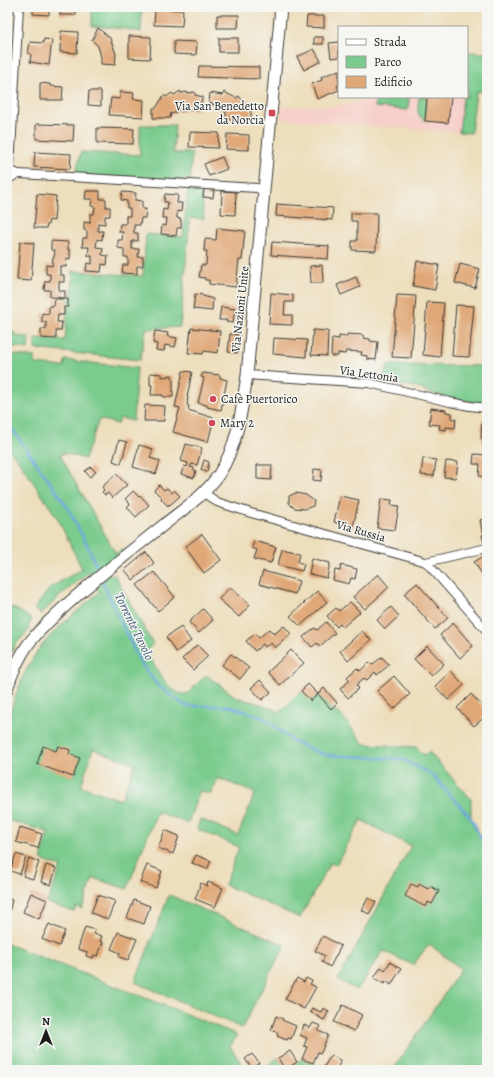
<svg xmlns="http://www.w3.org/2000/svg" width="494" height="1077" font-family="Alegreya,serif">
  <style>
    .built { fill: #f7d0cb }
    .green { fill: #7acb8d; stroke: #4b7454; fill-rule: evenodd }
    .lines { fill: none; stroke-linecap: round; stroke-linejoin: round }
    .stream { stroke: #6da7dd; stroke-width: 2.5 }
    .building { fill: #e0a878 }
    .street-casing { stroke: #3b3934; stroke-width: 10 }
    .secondary-casing { stroke: #3b3934; stroke-width: 13 }
    .street { stroke: #fff; stroke-width: 8 }
    .secondary { stroke: #fff; stroke-width: 11 }
    .poi-dot { fill: #d1495b; stroke: #f6f6f2; stroke-width: 1.5 }
    .labels { text-anchor: middle; stroke-width: 3; stroke-linejoin: round; paint-order: stroke }
    .poi-label { font-size: 12px; fill: #1c1c1c; stroke: #f6f6f2; text-anchor: start }
    .street-label { font-size: 12px; fill: #1c1c1c; stroke: #f6f6f2 }
    .water-label { font-size: 13px; font-style: italic; fill: #405b73; stroke: #f6f6f2 }
  </style>
  <rect width="100%" height="100%" fill="#f6f6f2"/>
  <filter id="ink" filterUnits="userSpaceOnUse"><feTurbulence type="fractalNoise" baseFrequency=".025" numOctaves="2"/><feDisplacementMap in="SourceGraphic" scale="8" xChannelSelector="R" yChannelSelector="G"/><feConvolveMatrix kernelMatrix="1 2 1 2 8 2 1 2 1" color-interpolation-filters="sRGB"/></filter>
  <filter id="wash" filterUnits="userSpaceOnUse"><feTurbulence type="fractalNoise" baseFrequency=".012" numOctaves="4" result="noise"/><feDisplacementMap in="SourceGraphic" scale="16" xChannelSelector="R" yChannelSelector="G"/><feGaussianBlur stdDeviation="0.9" result="paint"/><feColorMatrix in="noise" values="0 0 0 0 0 0 0 0 0 0 0 0 0 0 0 0 0 1.4 0 .05"/><feComposite in="paint" operator="in"/></filter>
  <g filter="url(#wash)">
    <rect width="100%" height="100%" fill="#eddebc"/>
    <path class="built" d="M 364,97 L 463,97 L 459,132 L 281,119 L 281,107 L 343,106 L 364,100 Z"/>
    <g class="green">
      <path d="M 92,7 L 142,7 L 141,32 L 126,29 L 92,26 Z"/>
      <path d="M 467,52 L 487,53 L 487,90 L 476,92 L 471,133 L 459,132 L 463,97 L 467,97 Z"/>
      <path d="M 376,97 L 409,97 L 408,110 L 375,107 Z"/>
      <path d="M 419,97 L 427,97 L 425,121 C 415,114 418,108 419,97 Z"/>
      <path d="M 140,125 L 175,125 L 173,153 L 192,153 L 190,181 L 75,175 L 81,152 L 140,155 Z"/>
      <path d="M 188,188 L 201,188 L 204,219 L 190,218 L 180,327 L 146,329 L 140,360 L 35,349 L 35,339 L 65,340 L 68,299 L 72,299 L 73,271 L 143,276 L 146,234 L 183,237 Z"/>
      <path d="M 7,332 L 15,333 L 15,336 L 29,337 L 28,349 L 7,346 Z"/>
      <path d="M 7,354 L 35,357 L 35,364 L 64,367 L 65,360 L 137,368 L 133,421 L 120,418 L 118,424 L 99,419 L 85,459 L 64,453 L 60,455 L 116,554 L 122,549 L 124,552 L 105,566 L 110,576 L 114,574 L 153,644 L 146,651 C 153,662 165,687 177,692 C 180,694 184,694 187,694 L 206,675 L 236,697 L 263,705 L 280,712 L 301,691 L 311,701 L 318,694 L 331,709 L 343,717 L 364,744 L 416,747 L 424,755 L 429,752 L 471,799 L 471,818 L 487,850 L 487,1070 L 393,1070 L 461,969 L 429,944 L 413,965 L 383,951 L 357,990 L 338,980 L 411,846 L 361,820 L 336,865 L 330,863 L 300,918 L 225,885 L 239,847 L 197,829 L 200,819 L 238,835 L 255,793 L 218,778 L 211,794 L 199,791 L 188,823 L 157,812 L 127,889 L 93,878 L 82,909 L 76,907 L 74,912 L 47,903 L 61,867 L 41,860 L 48,832 L 7,820 C 7,799 7,779 7,758 C 7,748 6,738 7,728 C 11,702 26,664 43,644 C 59,625 81,609 99,592 L 89,572 L 61,595 L 41,614 L 34,609 L 51,587 L 82,569 L 58,519 L 18,460 L 7,447 ZM 93,749 L 135,764 L 121,800 L 81,786 Z"/>
      <path d="M 388,365 L 487,366 L 487,404 L 446,398 L 411,386 L 393,384 L 381,381 L 387,369 Z"/>
      <path d="M 7,605 L 23,613 L 32,620 L 28,627 L 30,629 L 16,644 L 7,661 Z"/>
      <path d="M 169,895 L 285,945 L 242,1028 L 135,982 Z"/>
      <path d="M 7,944 L 181,1012 L 233,1033 L 237,1036 L 230,1047 L 246,1070 L 7,1070 Z"/>
      <path d="M 278,1058 L 285,1069 L 302,1059 L 313,1063 L 324,1070 L 261,1070 Z"/>
    </g>
    <g class="lines">
      <g class="stream">
        <path d="M 7,425 L 13,430 L 68,508 L 88,547 L 99,572"/>
        <path d="M 101,578 L 117,614 L 140,662 L 158,686 L 186,706 L 229,706 L 264,718 L 294,742 L 325,755 L 402,759 L 432,775 L 471,818 L 487,850"/>
      </g>
    </g>
    <g id="blocks">
      <g class="building">
        <path d="M 33,7 L 49,7 L 49,15 L 33,14 Z"/>
        <rect x="60" y="7" width="16" height="8"/>
        <path d="M 155,9 L 183,10 L 182,26 L 154,25 Z"/>
        <path d="M 217,15 L 239,15 L 238,28 L 217,28 Z"/>
        <path d="M 307,16 L 324,16 L 324,28 L 306,27 Z"/>
        <path d="M 98,28 L 110,38 L 116,54 L 115,65 L 101,64 L 101,57 L 98,46 L 92,40 Z"/>
        <path d="M 61,31 L 78,32 L 77,53 L 60,52 Z"/>
        <path d="M 129,36 L 151,37 L 150,59 L 129,58 Z"/>
        <rect x="314" y="37" width="9" height="7"/>
        <rect x="219" y="38" width="19" height="14"/>
        <path d="M 44,39 L 52,40 L 49,65 L 30,62 L 31,54 L 28,53 L 30,42 L 43,43 Z"/>
        <path d="M 174,41 L 197,42 L 196,55 L 174,54 Z"/>
        <path d="M 339,42 L 339,57 L 331,58 L 329,43 Z"/>
        <path d="M 314,49 L 321,61 L 304,70 L 297,57 Z"/>
        <path d="M 199,66 L 259,67 L 259,79 L 198,77 Z"/>
        <path d="M 339,70 L 339,85 L 337,86 L 339,90 L 317,99 L 312,84 L 322,80 L 321,77 Z"/>
        <path d="M 40,83 L 50,84 L 50,86 L 63,87 L 62,100 L 40,100 Z"/>
        <path d="M 89,91 L 101,91 L 101,106 L 88,105 Z"/>
        <path d="M 180,91 L 181,93 L 187,92 L 187,93 L 195,92 L 195,95 L 203,97 L 198,110 L 189,110 L 189,108 L 181,112 L 179,109 L 173,114 L 171,113 L 170,118 L 153,118 L 153,108 L 156,108 L 164,95 L 166,97 L 172,93 L 174,95 Z"/>
        <path d="M 120,92 L 134,93 L 133,99 L 144,100 L 143,117 L 109,115 L 111,98 L 120,99 Z"/>
        <path d="M 224,92 L 236,98 L 239,96 L 246,105 L 248,104 L 251,111 L 251,120 L 226,119 L 226,113 L 219,106 L 209,103 L 210,93 L 223,95 Z"/>
        <path d="M 427,97 L 451,97 L 448,123 L 425,121 Z"/>
        <path d="M 36,124 L 74,125 L 73,141 L 36,139 Z"/>
        <path d="M 97,128 L 134,129 L 133,144 L 97,143 Z"/>
        <path d="M 190,132 L 219,133 L 218,148 L 189,147 Z"/>
        <path d="M 227,134 L 249,135 L 249,150 L 226,149 Z"/>
        <path d="M 35,152 L 71,154 L 70,169 L 34,167 Z"/>
        <path d="M 222,157 L 227,169 L 209,176 L 204,164 Z"/>
        <path d="M 204,189 L 214,190 L 213,198 L 203,197 Z"/>
        <path d="M 86,191 L 100,191 L 100,199 L 106,199 L 106,207 L 110,207 L 110,216 L 105,216 L 105,224 L 98,223 L 98,231 L 103,231 L 102,240 L 97,239 L 96,247 L 103,248 L 102,255 L 108,256 L 107,265 L 102,264 L 101,272 L 86,271 L 87,263 L 92,264 L 92,256 L 88,256 L 89,247 L 82,247 L 83,238 L 87,238 L 87,231 L 84,230 L 84,222 L 90,223 L 90,214 L 94,214 L 95,207 L 91,206 L 92,199 L 85,199 Z"/>
        <path d="M 222,191 L 236,192 L 235,215 L 221,214 Z"/>
        <path d="M 122,192 L 136,193 L 135,200 L 142,201 L 142,209 L 146,209 L 145,218 L 141,218 L 140,225 L 134,225 L 134,233 L 138,233 L 138,241 L 132,241 L 132,249 L 139,249 L 138,257 L 143,257 L 143,266 L 137,266 L 137,274 L 122,273 L 123,265 L 128,265 L 128,257 L 124,257 L 124,249 L 118,248 L 118,240 L 122,240 L 123,232 L 119,232 L 120,224 L 126,224 L 126,216 L 130,216 L 130,208 L 127,208 L 127,201 L 121,200 Z"/>
        <path d="M 37,194 L 56,196 L 54,221 L 49,220 L 48,225 L 47,225 L 46,228 L 34,228 Z"/>
        <path d="M 165,194 L 178,195 L 177,203 L 182,203 L 181,212 L 177,211 L 177,218 L 181,219 L 181,228 L 177,228 L 176,236 L 161,234 L 162,225 L 166,226 L 167,218 L 162,218 L 163,209 L 167,210 L 168,202 L 164,202 Z"/>
        <path d="M 277,204 L 333,208 L 332,220 L 276,216 Z"/>
        <path d="M 351,213 L 377,213 L 376,251 L 352,250 L 352,241 L 357,241 L 357,221 L 351,221 Z"/>
        <path d="M 217,228 L 245,231 L 242,260 L 239,260 L 236,287 L 209,284 L 209,280 L 205,280 L 205,278 L 199,277 L 201,265 L 206,265 L 207,251 L 204,251 L 205,239 L 216,240 Z"/>
        <path d="M 51,241 L 68,242 L 68,250 L 70,250 L 70,259 L 67,258 L 66,267 L 60,266 L 60,275 L 64,275 L 64,282 L 59,282 L 59,291 L 65,291 L 65,298 L 50,297 L 50,290 L 44,290 L 45,281 L 50,281 L 50,274 L 46,274 L 46,265 L 52,266 L 53,257 L 54,257 L 55,250 L 51,250 Z"/>
        <path d="M 20,242 L 34,243 L 31,281 L 17,280 Z"/>
        <path d="M 272,242 L 329,246 L 328,259 L 271,255 Z"/>
        <path d="M 417,261 L 439,265 L 435,290 L 413,286 Z"/>
        <path d="M 460,264 L 480,269 L 475,288 L 455,283 Z"/>
        <path d="M 322,265 L 323,283 L 311,283 L 310,266 Z"/>
        <path d="M 356,277 L 360,287 L 341,295 L 337,285 Z"/>
        <path d="M 271,293 L 293,295 L 293,302 L 285,302 L 284,315 L 292,315 L 292,325 L 269,324 Z"/>
        <path d="M 195,294 L 203,295 L 203,296 L 213,299 L 212,311 L 193,309 Z"/>
        <path d="M 397,295 L 416,296 L 411,358 L 392,357 Z"/>
        <path d="M 55,299 L 68,299 L 68,307 L 64,307 L 64,315 L 58,315 L 57,322 L 62,322 L 61,331 L 56,331 L 56,339 L 41,338 L 41,329 L 46,329 L 46,322 L 42,322 L 42,313 L 49,314 L 49,306 L 54,306 Z"/>
        <path d="M 427,302 L 444,303 L 440,357 L 423,355 Z"/>
        <path d="M 456,305 L 474,306 L 469,357 L 452,356 Z"/>
        <path d="M 221,307 L 235,309 L 233,323 L 226,322 L 227,320 L 219,320 Z"/>
        <path d="M 191,328 L 220,331 L 218,353 L 204,351 L 203,354 L 188,353 Z"/>
        <path d="M 313,330 L 328,331 L 327,356 L 311,355 Z"/>
        <path d="M 155,331 L 168,333 L 167,336 L 177,338 L 175,347 L 165,345 L 164,351 L 156,350 L 157,344 L 153,343 Z"/>
        <path d="M 230,334 L 240,335 L 238,353 L 228,352 Z"/>
        <path d="M 347,334 L 363,335 L 363,338 L 370,339 L 370,341 L 378,342 L 376,360 L 367,359 L 367,356 L 361,355 L 362,352 L 346,351 L 345,354 L 338,353 L 338,356 L 331,356 L 332,338 L 339,339 L 339,336 L 347,337 Z"/>
        <path d="M 274,338 L 307,340 L 306,357 L 273,354 Z"/>
        <path d="M 183,371 L 192,372 L 187,397 L 188,397 L 187,405 L 189,406 L 188,410 L 214,418 L 208,442 L 173,432 L 180,408 L 175,407 Z"/>
        <path d="M 150,373 L 162,374 L 162,377 L 169,376 L 169,375 L 172,375 L 172,378 L 173,379 L 173,397 L 163,397 L 163,395 L 151,395 L 152,385 L 150,385 Z"/>
        <path d="M 203,373 L 220,375 L 220,378 L 227,380 L 221,410 L 207,407 L 207,405 L 198,403 L 204,378 L 201,377 Z"/>
        <path d="M 145,405 L 165,406 L 164,421 L 144,421 Z"/>
        <path d="M 431,408 L 446,410 L 446,412 L 452,413 L 452,419 L 456,419 L 455,428 L 446,427 L 446,430 L 439,429 L 440,425 L 429,424 Z"/>
        <path d="M 482,420 L 487,421 L 487,446 L 483,446 L 483,439 L 481,438 Z"/>
        <path d="M 119,440 L 127,442 L 121,464 L 113,461 Z"/>
        <path d="M 186,444 L 202,448 L 197,465 L 192,464 L 190,467 L 194,468 L 194,470 L 196,471 L 194,478 L 181,474 L 184,466 L 187,467 L 188,463 L 181,461 Z"/>
        <path d="M 139,445 L 153,449 L 150,458 L 160,461 L 156,474 L 133,467 Z"/>
        <path d="M 474,454 L 487,455 L 487,477 L 479,476 L 480,464 L 473,464 Z"/>
        <path d="M 423,458 L 436,460 L 434,476 L 421,475 Z"/>
        <path d="M 204,460 L 209,462 L 207,472 L 201,470 Z"/>
        <path d="M 446,461 L 458,462 L 456,478 L 444,477 Z"/>
        <path d="M 257,465 L 272,465 L 271,480 L 257,479 Z"/>
        <path d="M 91,467 L 96,472 L 90,477 L 85,471 Z"/>
        <path d="M 314,469 L 322,470 L 321,481 L 313,480 Z"/>
        <path d="M 116,474 L 127,485 L 112,498 L 108,493 L 105,495 L 102,492 L 104,490 L 102,487 Z"/>
        <path d="M 159,485 L 164,490 L 167,488 L 172,493 L 174,490 L 180,496 L 170,505 L 169,504 L 168,506 L 161,499 L 162,498 L 154,490 Z"/>
        <path d="M 133,491 L 139,497 L 140,495 L 149,505 L 136,517 L 127,507 L 130,504 L 125,499 Z"/>
        <path d="M 296,493 L 306,495 L 314,501 L 313,506 L 305,509 L 294,508 L 289,503 L 289,496 Z"/>
        <path d="M 340,496 L 359,500 L 353,527 L 334,522 Z"/>
        <path d="M 381,499 L 392,500 L 391,505 L 399,506 L 395,530 L 377,528 Z"/>
        <path d="M 487,518 L 487,530 L 482,531 L 480,520 Z"/>
        <path d="M 202,534 L 221,560 L 204,573 L 185,547 Z"/>
        <path d="M 487,534 L 487,542 L 484,543 L 482,535 Z"/>
        <path d="M 254,541 L 276,547 L 271,563 L 254,559 L 257,550 L 252,548 Z"/>
        <path d="M 282,549 L 300,553 L 298,562 L 304,564 L 302,571 L 278,565 Z"/>
        <path d="M 146,552 L 154,563 L 133,580 L 125,570 Z"/>
        <path d="M 487,554 L 487,581 L 474,562 Z"/>
        <path d="M 312,558 L 330,563 L 327,578 L 309,574 Z"/>
        <path d="M 341,565 L 357,569 L 355,579 L 351,578 L 349,584 L 333,580 L 335,570 L 340,571 Z"/>
        <path d="M 263,571 L 299,581 L 295,594 L 259,584 Z"/>
        <path d="M 154,572 L 175,597 L 158,611 L 137,585 Z"/>
        <path d="M 378,574 L 389,587 L 365,609 L 353,597 Z"/>
        <path d="M 417,583 L 448,618 L 435,629 L 404,594 Z"/>
        <path d="M 230,587 L 250,605 L 239,617 L 219,599 Z"/>
        <path d="M 317,591 L 327,602 L 300,626 L 290,616 Z"/>
        <path d="M 350,602 L 360,612 L 343,627 L 340,624 L 337,627 L 327,616 L 336,608 L 339,611 Z"/>
        <path d="M 391,607 L 399,616 L 385,629 L 377,620 Z"/>
        <path d="M 203,609 L 213,620 L 199,633 L 189,622 Z"/>
        <path d="M 326,622 L 335,633 L 320,646 L 317,643 L 312,647 L 303,637 L 314,628 L 317,630 Z"/>
        <path d="M 453,623 L 473,646 L 460,658 L 440,635 Z"/>
        <path d="M 284,626 L 291,634 L 275,648 L 271,643 L 265,647 L 263,644 L 255,651 L 246,641 L 255,634 L 259,638 L 269,629 L 274,634 Z"/>
        <path d="M 181,627 L 191,641 L 176,652 L 166,637 Z"/>
        <path d="M 362,631 L 371,640 L 348,661 L 340,651 Z"/>
        <path d="M 197,645 L 208,656 L 193,670 L 182,659 Z"/>
        <path d="M 427,646 L 444,664 L 431,676 L 414,659 Z"/>
        <path d="M 291,650 L 304,663 L 280,685 L 268,672 Z"/>
        <path d="M 231,654 L 249,668 L 240,679 L 222,665 Z"/>
        <path d="M 382,657 L 389,665 L 377,675 L 375,672 L 367,680 L 364,678 L 356,685 L 359,688 L 348,698 L 340,689 L 350,680 L 347,677 L 357,668 L 360,671 L 370,662 L 372,665 Z"/>
        <path d="M 451,671 L 464,685 L 448,700 L 435,686 Z"/>
        <path d="M 394,676 L 410,694 L 394,709 L 377,691 Z"/>
        <path d="M 260,680 L 271,692 L 262,700 L 251,688 Z"/>
        <path d="M 308,684 L 318,694 L 311,701 L 301,691 Z"/>
        <path d="M 324,688 L 337,703 L 331,709 L 318,694 Z"/>
        <path d="M 471,694 L 487,711 L 487,715 L 474,726 L 457,708 Z"/>
        <path d="M 43,746 L 56,751 L 58,746 L 70,750 L 69,754 L 80,758 L 73,777 L 37,764 Z"/>
        <path d="M 20,827 L 42,834 L 38,848 L 16,842 Z"/>
        <path d="M 165,830 L 179,836 L 173,854 L 158,848 Z"/>
        <path d="M 7,851 L 12,853 L 7,867 Z"/>
        <path d="M 16,854 L 26,857 L 20,874 L 10,871 Z"/>
        <path d="M 196,855 L 211,861 L 207,869 L 192,863 Z"/>
        <path d="M 29,858 L 39,862 L 33,879 L 23,876 Z"/>
        <path d="M 46,865 L 56,868 L 51,885 L 41,882 Z"/>
        <path d="M 147,865 L 162,871 L 156,888 L 140,882 Z"/>
        <path d="M 208,882 L 223,888 L 215,907 L 195,899 L 201,883 L 207,886 Z"/>
        <path d="M 411,884 L 418,887 L 419,884 L 428,889 L 430,886 L 439,891 L 432,904 L 428,902 L 426,907 L 405,896 Z"/>
        <path d="M 31,893 L 47,900 L 39,919 L 23,912 Z"/>
        <path d="M 98,895 L 115,901 L 108,919 L 91,913 Z"/>
        <path d="M 7,898 L 12,900 L 8,918 L 7,918 Z"/>
        <path d="M 368,898 L 376,902 L 369,914 L 362,910 Z"/>
        <path d="M 134,900 L 150,906 L 144,924 L 127,918 Z"/>
        <path d="M 49,924 L 65,931 L 59,946 L 42,939 Z"/>
        <path d="M 85,927 L 95,930 L 94,934 L 102,936 L 100,941 L 103,942 L 98,956 L 94,955 L 93,958 L 86,956 L 87,952 L 78,949 Z"/>
        <path d="M 118,932 L 137,939 L 128,960 L 119,957 L 120,953 L 111,949 Z"/>
        <path d="M 323,936 L 341,946 L 330,967 L 322,962 L 325,956 L 315,951 Z"/>
        <path d="M 390,962 L 401,969 L 391,985 L 386,981 L 384,984 L 374,978 L 381,967 L 385,970 Z"/>
        <path d="M 297,978 L 304,982 L 306,978 L 312,981 L 310,984 L 316,987 L 304,1009 L 285,999 Z"/>
        <path d="M 343,1005 L 362,1015 L 354,1031 L 334,1022 Z"/>
        <path d="M 312,1008 L 321,1012 L 323,1008 L 329,1011 L 324,1020 L 310,1012 Z"/>
        <path d="M 276,1016 L 283,1019 L 282,1020 L 296,1026 L 291,1039 L 288,1038 L 287,1040 L 277,1036 L 278,1033 L 271,1030 Z"/>
        <path d="M 313,1023 L 321,1026 L 318,1031 L 328,1035 L 321,1053 L 318,1052 L 313,1063 L 302,1059 L 307,1047 L 304,1046 L 307,1038 L 300,1035 L 304,1025 L 310,1028 Z"/>
        <path d="M 290,1051 L 297,1062 L 285,1070 L 278,1058 Z"/>
        <path d="M 252,1054 L 259,1063 L 252,1068 L 245,1059 Z"/>
        <path d="M 331,1055 L 341,1061 L 336,1070 L 329,1070 L 324,1067 Z"/>
      </g>
    </g>
  </g>
  <g filter="url(#ink)">
    <use href="#blocks" fill-opacity="0" stroke="#3b3934" stroke-width="1"/>
    <g class="lines">
      <g class="street-casing">
        <g id="street">
          <path d="M 10,168 L 13,172 L 19,174 L 257,188 L 264,191"/>
          <path d="M 8,172 L 10,168 L 19,7"/>
          <path d="M 7,180 L 15,175 L 19,174"/>
          <path d="M 247,375 L 369,383 L 450,402 L 470,406 L 487,408"/>
          <path d="M 204,493 L 217,502 L 251,513 L 426,562 L 487,631"/>
          <path d="M 426,562 L 487,548"/>
        </g>
      </g>
      <g class="secondary-casing">
        <path id="secondary" d="M 7,689 C 12,673 19,657 29,643 C 42,627 57,613 72,600 C 102,573 135,548 166,523 C 185,508 206,494 219,474 C 238,445 242,408 247,375 L 281,7"/>
      </g>
      <use href="#street" class="street"/>
      <use href="#secondary" class="secondary"/>
    </g>
  </g>
  <g class="poi-dot">
    <rect x="268" y="109" width="8" height="8" rx="2"/>
    <circle cx="213" cy="399" r="4"/>
    <circle cx="212" cy="423" r="4"/>
  </g>
  <g class="labels">
    <g class="poi-label">
      <text x="264" y="110" text-anchor="end">Via San Benedetto<tspan x="264" dy="14">da Norcia</tspan></text>
      <text x="221" y="403">Cafè Puertorico</text>
      <text x="220" y="427">Mary 2</text>
    </g>
    <g class="street-label">
      <text transform="translate(240 309) rotate(-84)" y="4">Via Nazioni Unite</text>
      <text transform="translate(369 374) rotate(8)" y="4">Via Lettonia</text>
      <text transform="translate(361 531) rotate(16)" y="4">Via Russia</text>
    </g>
    <g class="water-label">
      <text transform="translate(135 626) rotate(64)" y="5">Torrente Tuvolo</text>
    </g>
  </g>
  <rect width="494" height="1077" fill="none" stroke="#f6f6f2" stroke-width="24"/>
  <rect x="338" y="26" width="130" height="72" fill="#f6f6f2" stroke="#9f9f9c"/>
  <rect x="346" y="39" width="20" height="6" fill="#ffffff" stroke="#9f9f9c"/>
  <text x="374" y="46" font-size="12" fill="#1c1c1c">Strada</text>
  <rect x="346" y="56" width="20" height="12" fill="#7acb8d" stroke="#9f9f9c"/>
  <text x="374" y="66" font-size="12" fill="#1c1c1c">Parco</text>
  <rect x="346" y="76" width="20" height="12" fill="#e0a878" stroke="#9f9f9c"/>
  <text x="374" y="86" font-size="12" fill="#1c1c1c">Edificio</text>
  <g transform="translate(46 1031)" stroke="#f6f6f2" stroke-width="3" paint-order="stroke">
  <path d="M0-3L7 15L0 10L-7 15Z" fill="#1c1c1c"/>
  <text y="-6" font-size="11" font-weight="bold" text-anchor="middle" fill="#1c1c1c">N</text>
  </g>
</svg>
